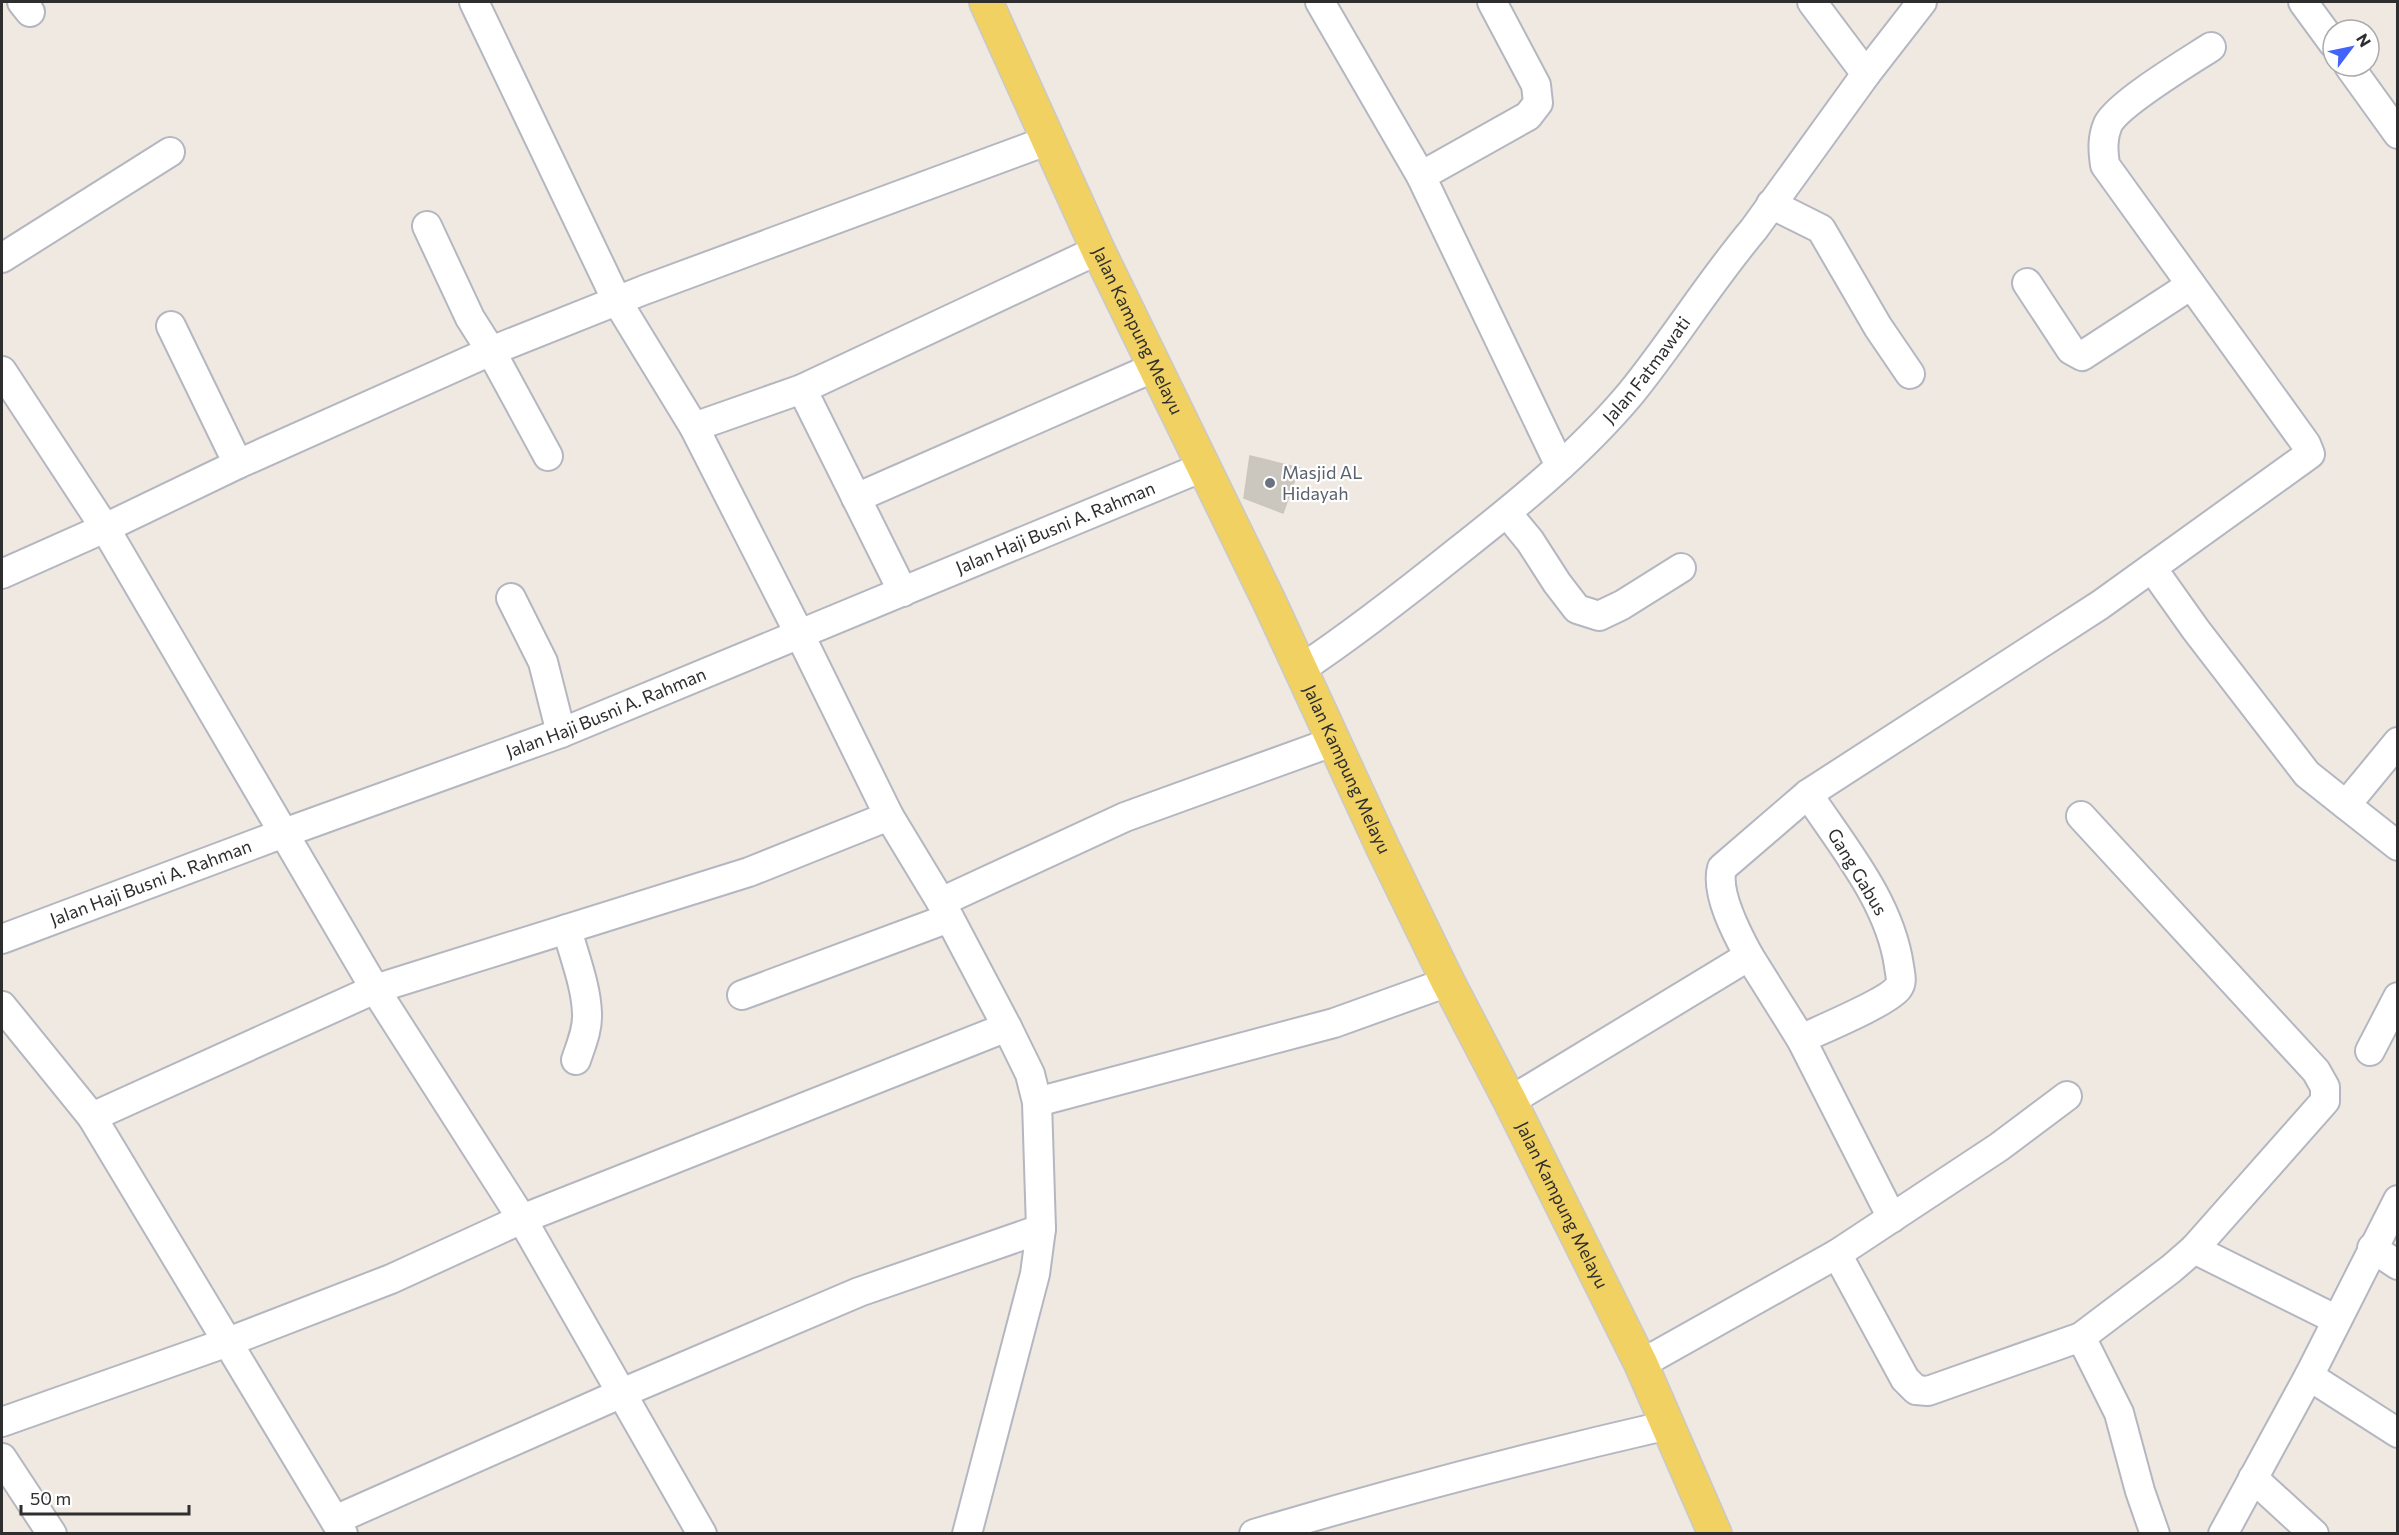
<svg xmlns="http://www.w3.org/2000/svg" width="2399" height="1535" font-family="Commissioner,sans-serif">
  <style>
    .building { fill: #cbc7bf; stroke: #cbc5ba; stroke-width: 1.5 }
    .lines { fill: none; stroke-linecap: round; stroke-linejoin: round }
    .minor-casing { stroke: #b4b7c1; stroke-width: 32 }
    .major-casing { stroke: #c9c9c9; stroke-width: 36 }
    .minor { stroke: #fff; stroke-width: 28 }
    .major { stroke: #f2d163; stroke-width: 33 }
    .worship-dot { fill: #6b7280; stroke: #fff; stroke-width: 2 }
    .labels { text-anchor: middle; stroke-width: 4.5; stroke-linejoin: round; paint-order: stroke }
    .street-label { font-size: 18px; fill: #2e2e2e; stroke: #fff }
    .worship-label { font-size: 18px; fill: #5b616d; stroke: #fff; text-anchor: start }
  </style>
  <rect width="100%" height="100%" fill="#efe9e1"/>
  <path class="building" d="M 1250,456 L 1299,468 L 1283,513 L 1244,498 Z"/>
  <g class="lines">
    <g class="minor-casing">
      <g id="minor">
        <path d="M 22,2 L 30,12"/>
        <path d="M 474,2 L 617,301 L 694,427 L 802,389"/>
        <path d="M 1320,2 L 1421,176 L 1560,466"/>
        <path d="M 1812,2 L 1866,74"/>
        <path d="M 2303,2 L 2333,43"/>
        <path d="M 2349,66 L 2398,134"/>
        <path d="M 1421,176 L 1528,116 L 1538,103 L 1536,85 L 1492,2"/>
        <path d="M 1771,204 L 1821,229 L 1878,327 L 1910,374"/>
        <path d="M 427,226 L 470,318 L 491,351 L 548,456"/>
        <path d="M 2,258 L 170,152"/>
        <path d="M 2027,283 L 2071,350 L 2082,356 L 2191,285"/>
        <path d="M 171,326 L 238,464"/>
        <path d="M 2,371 L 105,528 L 375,989 L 522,1219 L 702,1534"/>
        <path d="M 694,427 L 800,635 L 889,816 L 941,902 L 1007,1027 L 1030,1074 L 1037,1102 L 1041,1229 L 1035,1274 L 967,1534"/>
        <path d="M 856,498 L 1155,367"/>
        <path d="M 1507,513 L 1530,541 L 1557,583 L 1577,609 L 1599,616 L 1622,605 L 1681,568"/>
        <path d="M 2152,568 L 2196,630 L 2307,774 L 2346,805"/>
        <path d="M 2,574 L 105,528 L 238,464 L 491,351 L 644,290 L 1049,140"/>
        <path d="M 903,592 L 802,389 L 1098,250"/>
        <path d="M 511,598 L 543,662 L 561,733"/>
        <path id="s1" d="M 1301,669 C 1355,633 1406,593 1457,552 C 1518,504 1581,453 1631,393 C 1674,340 1710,281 1754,229 L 1866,74 L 1922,2"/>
        <path d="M 2398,742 L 2346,805 L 2398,846"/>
        <path d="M 941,902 L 1125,817 L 1335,741"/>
        <path d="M 567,929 C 574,956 586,985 587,1013 C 588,1029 581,1045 576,1060"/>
        <path id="s2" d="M 2,939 L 284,833 L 561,733 L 1203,467"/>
        <path d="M 1749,956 L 1801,1039 L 1892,1218"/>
        <path d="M 742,995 L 949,918"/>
        <path d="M 2,1006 L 92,1117 L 343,1534"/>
        <path d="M 1801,1039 C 1820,1030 1888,1002 1898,988 C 1903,982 1900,974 1899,966 C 1890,902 1843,847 1808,794"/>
        <path d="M 2370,1051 L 2398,997"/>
        <path d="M 1510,1101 L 1749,956 C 1737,934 1715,893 1722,868 L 1808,794 L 2100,605 L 2310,454 L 2306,444 L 2105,165 C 2103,150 2102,138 2108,124 C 2119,103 2188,62 2211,47"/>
        <path d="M 1037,1102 L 1334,1023 L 1448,982"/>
        <path d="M 92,1117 L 375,989 L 749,872 L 889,816"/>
        <path d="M 2372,1248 L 2398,1265"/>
        <path d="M 2194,1249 L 2337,1320"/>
        <path d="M 1837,1254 L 1905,1379 L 1916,1390 L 1928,1391 L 2081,1337 L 2171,1269 L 2194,1249 L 2325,1101 L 2325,1087 L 2316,1071 L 2081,816"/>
        <path d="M 2081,1337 L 2119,1413 L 2140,1491 L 2155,1534"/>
        <path d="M 1641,1364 L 1837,1254 L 1999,1147 L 2067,1096"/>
        <path d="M 2309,1376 L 2398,1433"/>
        <path d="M 2,1422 L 228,1342 L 391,1279 L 522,1219 L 1007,1027"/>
        <path d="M 2,1458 L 52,1534"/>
        <path d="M 2253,1478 L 2314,1534"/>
        <path d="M 335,1520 L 622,1393 L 859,1292 L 1041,1229"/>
        <path d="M 1254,1534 C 1391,1493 1529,1457 1668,1425"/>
        <path d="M 2223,1534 L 2309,1376 L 2398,1200"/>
      </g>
    </g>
    <g class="major-casing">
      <g id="major">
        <path id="s3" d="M 986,2 L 1098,250 L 1269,601 L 1383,848 L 1448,982 L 1510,1101 L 1641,1364 L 1715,1534"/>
      </g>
    </g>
    <use href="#minor" class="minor"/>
    <use href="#major" class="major"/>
  </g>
  <circle class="worship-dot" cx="1270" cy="483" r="6"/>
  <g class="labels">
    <g class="street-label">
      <text dy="6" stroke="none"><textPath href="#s3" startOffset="362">Jalan Kampung Melayu</textPath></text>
      <text dy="6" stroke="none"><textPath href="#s1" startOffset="459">Jalan Fatmawati</textPath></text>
      <text dy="6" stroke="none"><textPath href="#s2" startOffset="1131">Jalan Haji Busni A. Rahman</textPath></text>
      <text dy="6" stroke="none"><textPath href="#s2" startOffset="645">Jalan Haji Busni A. Rahman</textPath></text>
      <text dy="6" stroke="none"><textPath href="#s3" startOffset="848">Jalan Kampung Melayu</textPath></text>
      <text transform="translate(1857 872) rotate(59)" y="6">Gang Gabus</text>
      <text dy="6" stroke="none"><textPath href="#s2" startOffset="159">Jalan Haji Busni A. Rahman</textPath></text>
      <text dy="6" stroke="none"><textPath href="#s3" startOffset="1334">Jalan Kampung Melayu</textPath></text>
    </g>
    <g class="worship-label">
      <text x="1282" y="479">Masjid AL<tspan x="1282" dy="21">Hidayah</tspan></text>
    </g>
  </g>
  <rect width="2399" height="1535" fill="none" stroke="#2e2e2e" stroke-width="6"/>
  <g transform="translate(2351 48) rotate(58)"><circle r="28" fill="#ffffff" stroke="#ababab" stroke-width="1.5"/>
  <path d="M0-4.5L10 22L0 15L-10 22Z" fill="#4264fb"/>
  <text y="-9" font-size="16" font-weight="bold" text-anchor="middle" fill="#2e2e2e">N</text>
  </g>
  <path d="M21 1505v9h168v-9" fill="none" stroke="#2e2e2e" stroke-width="3"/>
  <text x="30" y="1505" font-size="18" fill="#2e2e2e" stroke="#ffffff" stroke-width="4.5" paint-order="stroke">50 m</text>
</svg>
